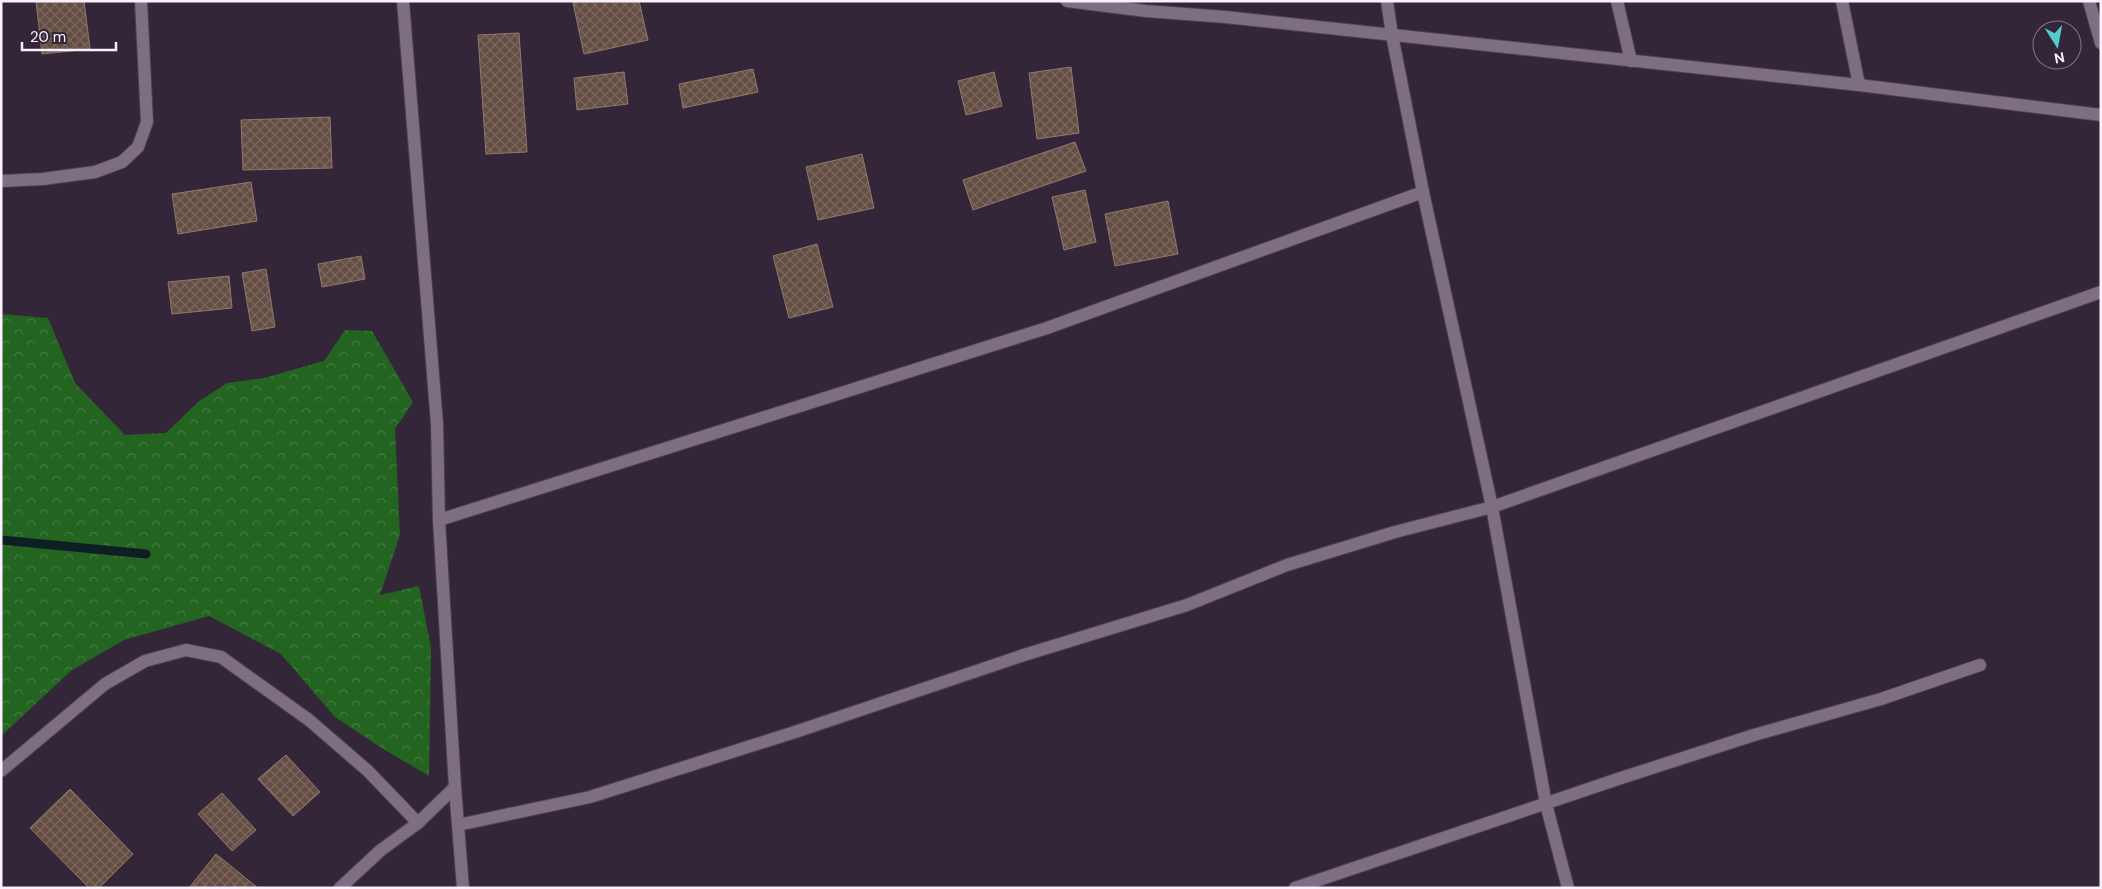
<svg xmlns="http://www.w3.org/2000/svg" width="2102" height="889" font-family="'DM Sans',sans-serif">
  <style>
    .forest { fill: url(#forest-crowns) }
    .lines { fill: none; stroke-linecap: round; stroke-linejoin: round }
    .stream { stroke: #0e1f23; stroke-width: 9 }
    .building { fill: url(#building-cross-hatch); stroke: #91796c }
    .street-casing { stroke: #4b4150; stroke-width: 14 }
    .street { stroke: #7d6e83; stroke-width: 12 }
  </style>
  <defs>
    <pattern id="forest-crowns" width="20" height="18" patternUnits="userSpaceOnUse" patternTransform="scale(1.25)"><rect width="20" height="18" fill="#236421"/><path d="M2 6a3 3 0 1 1 6 0M12 15a3 3 0 1 1 6 0" fill="none" stroke="#447b42"/></pattern>
    <pattern id="building-cross-hatch" width="8" height="8" patternUnits="userSpaceOnUse" patternTransform="scale(1.25)"><rect width="8" height="8" fill="#654e43"/><path d="M0 0l8 8M0 8l8-8" fill="none" stroke="#7c685f"/></pattern>
  </defs>
  <rect width="100%" height="100%" fill="#332638"/>
  <path class="forest" d="M 1,314 L 48,318 L 75,383 L 125,435 L 166,433 L 198,402 L 227,383 L 264,378 L 324,361 L 345,330 L 372,331 L 413,402 L 395,429 L 400,535 L 380,595 L 419,586 L 431,648 L 429,776 L 380,747 L 335,717 L 281,654 L 209,616 L 124,640 L 72,670 L 1,736 Z"/>
  <g class="lines">
    <path class="stream" d="M 1,540 L 146,554"/>
  </g>
  <g class="building">
    <path d="M 36,1 L 84,1 L 90,49 L 42,54 Z"/>
    <path d="M 579,1 L 639,1 L 648,40 L 584,54 L 573,3 Z"/>
    <path d="M 519,33 L 527,152 L 486,154 L 478,35 Z"/>
    <path d="M 1071,67 L 1079,133 L 1037,139 L 1029,73 Z"/>
    <path d="M 753,69 L 758,92 L 683,108 L 679,84 Z"/>
    <path d="M 624,72 L 628,104 L 577,110 L 574,78 Z"/>
    <path d="M 994,72 L 1002,106 L 966,115 L 958,81 Z"/>
    <path d="M 330,117 L 332,168 L 243,170 L 241,120 Z"/>
    <path d="M 1075,142 L 1086,171 L 973,210 L 963,180 Z"/>
    <path d="M 862,154 L 874,208 L 818,220 L 806,167 Z"/>
    <path d="M 251,182 L 257,221 L 178,234 L 172,194 Z"/>
    <path d="M 1085,190 L 1096,242 L 1064,250 L 1052,197 Z"/>
    <path d="M 1168,201 L 1178,254 L 1115,266 L 1105,214 Z"/>
    <path d="M 817,244 L 833,307 L 789,318 L 773,256 Z"/>
    <path d="M 361,256 L 365,279 L 322,287 L 318,264 Z"/>
    <path d="M 266,269 L 275,327 L 252,331 L 242,273 Z"/>
    <path d="M 229,276 L 232,308 L 172,314 L 168,282 Z"/>
    <path d="M 286,755 L 320,792 L 293,816 L 258,779 Z"/>
    <path d="M 70,789 L 133,854 L 99,888 L 89,888 L 30,828 Z"/>
    <path d="M 222,793 L 256,830 L 232,851 L 198,814 Z"/>
    <path d="M 216,854 L 258,888 L 189,888 Z"/>
  </g>
  <g class="lines">
    <g class="street-casing">
      <g id="street">
        <path d="M 403,1 L 437,424 L 439,520 L 455,787 L 463,888"/>
        <path d="M 1067,1 L 1146,11 L 1225,17 L 1859,85 L 2101,115"/>
        <path d="M 1387,1 L 1392,35 L 1423,192 L 1492,507 L 1546,804 L 1568,888"/>
        <path d="M 1617,1 L 1631,61"/>
        <path d="M 1842,1 L 1859,85"/>
        <path d="M 2089,1 L 2101,43"/>
        <path d="M 1,181 L 43,179 L 95,172 L 122,162 L 138,147 L 147,122 L 141,1"/>
        <path d="M 439,520 L 1047,328 L 1423,192"/>
        <path d="M 1,771 L 105,684 L 145,661 L 186,650 L 221,657 L 309,720 L 368,771 L 418,823"/>
        <path d="M 458,825 L 590,797 L 795,732 L 1024,655 L 1187,605 L 1287,565 L 1395,532 L 1492,507 L 2101,292"/>
        <path d="M 340,888 L 381,850 L 418,823 L 455,787"/>
        <path d="M 1295,888 L 1621,778 L 1754,735 L 1881,699 L 1980,665"/>
      </g>
    </g>
    <use href="#street" class="street"/>
  </g>
  <rect width="2102" height="889" fill="none" stroke="#f9f1fd" stroke-width="5"/>
  <g transform="translate(2057 45) rotate(169)"><circle r="24" fill="#332638" stroke="#827787"/>
  <path d="M0-4L9 19L0 12L-9 19Z" fill="#51ccd1"/>
  <text y="-8" font-size="14" font-weight="bold" text-anchor="middle" fill="#f9f1fd">N</text>
  </g>
  <path d="M22 42v8h94v-8" fill="none" stroke="#f9f1fd" stroke-width="2.5"/>
  <text x="30" y="42" font-size="15" fill="#f9f1fd" stroke="#332638" stroke-width="4" paint-order="stroke">20 m</text>
</svg>
